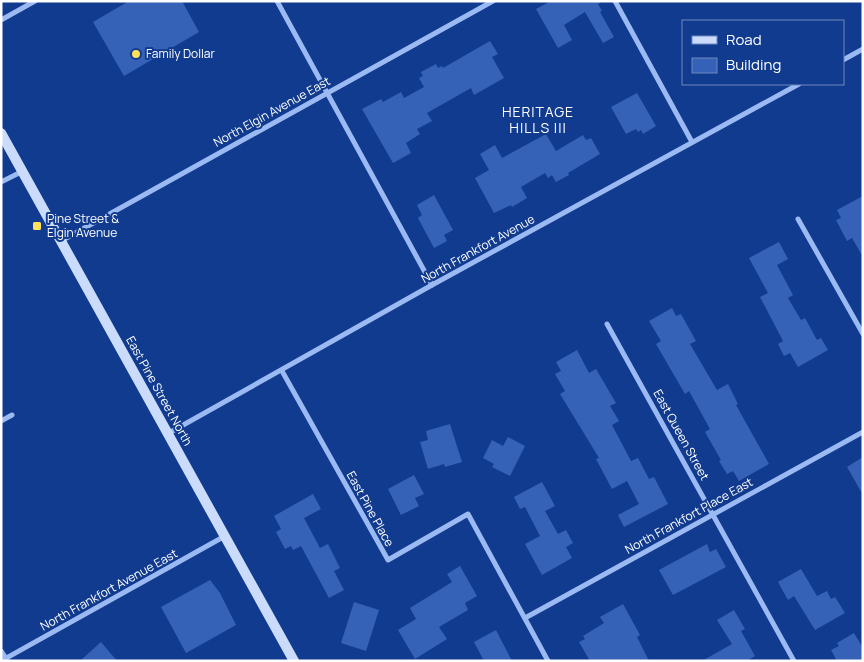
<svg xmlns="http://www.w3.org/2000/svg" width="864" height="662" font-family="Manrope,sans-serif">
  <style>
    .building { fill: #3562b7 }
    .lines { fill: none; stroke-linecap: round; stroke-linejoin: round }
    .street { stroke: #9bb9f2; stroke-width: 5 }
    .secondary { stroke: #cadbfc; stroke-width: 10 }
    .poi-dot { fill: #ffe15c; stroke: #113b8f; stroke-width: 2 }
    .labels { text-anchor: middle; stroke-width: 4; stroke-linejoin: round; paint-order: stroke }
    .poi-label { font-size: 12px; fill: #fff; stroke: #113b8f; text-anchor: start }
    .street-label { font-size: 12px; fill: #fff; stroke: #113b8f }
    .neighbourhood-label { font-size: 14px; letter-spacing: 1px; fill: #fff; stroke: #113b8f }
  </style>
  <rect width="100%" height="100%" fill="#113b8f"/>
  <g class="building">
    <path d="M 129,1 L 182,1 L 199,32 L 124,76 L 93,22 Z"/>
    <path d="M 551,1 L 603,1 L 598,4 L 602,11 L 600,12 L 614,37 L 603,43 L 585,12 L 564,25 L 572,40 L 558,48 L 536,9 Z"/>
    <path d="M 490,41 L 498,54 L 492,57 L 504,78 L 474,95 L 471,88 L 427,113 L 432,121 L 417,129 L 420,134 L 406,143 L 411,153 L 393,163 L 362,109 L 381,99 L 383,102 L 401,92 L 404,98 L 424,87 L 419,78 L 423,76 L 421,72 L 436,64 L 438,68 L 442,66 L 443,68 Z"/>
    <path d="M 637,93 L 656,126 L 643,134 L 641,130 L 638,132 L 636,129 L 626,134 L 611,107 Z"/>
    <path d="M 546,134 L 556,151 L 583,135 L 586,140 L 591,138 L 600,154 L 568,173 L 569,175 L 556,182 L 552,175 L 548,178 L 545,173 L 521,187 L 527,198 L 512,207 L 511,205 L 494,213 L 475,178 L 489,170 L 480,154 L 495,145 L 502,158 Z"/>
    <path d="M 434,195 L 453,230 L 444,235 L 447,241 L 434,248 L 418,218 L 422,215 L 417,205 Z"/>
    <path d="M 863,196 L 863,257 L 852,238 L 847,241 L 836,220 L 841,218 L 837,210 Z"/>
    <path d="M 779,242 L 788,259 L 777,265 L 793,295 L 788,298 L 801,320 L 805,318 L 817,340 L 821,338 L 828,350 L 798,367 L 790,353 L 784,356 L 778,344 L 783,341 L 760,297 L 768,293 L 749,258 Z"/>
    <path d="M 672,308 L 676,316 L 681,314 L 696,341 L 690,344 L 717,390 L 728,384 L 738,404 L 736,405 L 769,464 L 739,481 L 733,471 L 727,474 L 719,461 L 721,460 L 705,432 L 710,429 L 689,391 L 685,394 L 656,344 L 661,341 L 649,321 Z"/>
    <path d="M 577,350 L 589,373 L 596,369 L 616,403 L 610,406 L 619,421 L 612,425 L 631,461 L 638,458 L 649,479 L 654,477 L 668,504 L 624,527 L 618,515 L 639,504 L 627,481 L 612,489 L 596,459 L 599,458 L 560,394 L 565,391 L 555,374 L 561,371 L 556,362 Z"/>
    <path d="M 450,424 L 462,462 L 445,467 L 444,464 L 428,469 L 420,442 L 428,440 L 426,431 Z"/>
    <path d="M 508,437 L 525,446 L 510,476 L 492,467 L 494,464 L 483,458 L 492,440 L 503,446 Z"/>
    <path d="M 863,457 L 863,495 L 847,467 Z"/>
    <path d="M 414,475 L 424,494 L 415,498 L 419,506 L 401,515 L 388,489 Z"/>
    <path d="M 542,482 L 555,506 L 545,511 L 558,534 L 566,530 L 573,543 L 566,547 L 572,558 L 542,575 L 525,544 L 540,536 L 525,507 L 520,509 L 514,497 Z"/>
    <path d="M 313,494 L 321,509 L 304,518 L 320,548 L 328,544 L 340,568 L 334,571 L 344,590 L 329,598 L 301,546 L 293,550 L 291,546 L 285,549 L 276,532 L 281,529 L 274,516 Z"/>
    <path d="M 707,544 L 710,552 L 716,549 L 726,567 L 673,595 L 659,570 Z"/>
    <path d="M 460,566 L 477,596 L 465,603 L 468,610 L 439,627 L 447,639 L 415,659 L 398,630 L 416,619 L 410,608 L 452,582 L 447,574 Z"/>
    <path d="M 801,569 L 817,596 L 827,591 L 831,599 L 835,597 L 845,613 L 815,630 L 794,596 L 788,600 L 778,582 Z"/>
    <path d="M 210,580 L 220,593 L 236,625 L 186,653 L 161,607 Z"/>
    <path d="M 354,602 L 379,610 L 366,651 L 341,643 Z"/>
    <path d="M 623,604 L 640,635 L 637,637 L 649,661 L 590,661 L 579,642 L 585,639 L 583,636 L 604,623 L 600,617 Z"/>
    <path d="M 734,610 L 745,629 L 741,631 L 755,656 L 747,661 L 702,661 L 732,644 L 717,620 Z"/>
    <path d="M 496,630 L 512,661 L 484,661 L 474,642 Z"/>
    <path d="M 854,633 L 863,648 L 863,661 L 837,661 L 831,650 L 839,646 L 837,643 Z"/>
    <path d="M 101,642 L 117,661 L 80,661 Z"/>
  </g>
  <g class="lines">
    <g class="street">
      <path d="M 277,1 L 432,285"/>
      <path d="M 615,1 L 692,142"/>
      <path d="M 1,20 L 35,1"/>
      <path d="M 843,60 L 863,49"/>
      <path d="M 1,182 L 23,171"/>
      <path d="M 798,219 L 863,334"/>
      <path d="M 61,241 L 493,1"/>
      <path d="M 607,324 L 794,661"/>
      <path d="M 282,371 L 388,560 L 468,514 L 548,661"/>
      <path d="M 1,421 L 12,415"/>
      <path d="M 169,433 L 432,285 L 799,84"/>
      <path d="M 525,618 L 863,432"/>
      <path d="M 1,651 L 7,660"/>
      <path d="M 1,661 L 225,536"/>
    </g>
    <path class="secondary" d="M 1,133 L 294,661"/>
  </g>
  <g class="poi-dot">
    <circle cx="136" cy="54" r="5"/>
    <rect x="32" y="221" width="10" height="10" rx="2.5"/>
  </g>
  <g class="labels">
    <g class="poi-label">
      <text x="146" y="58">Family Dollar</text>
      <text x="47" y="223">Pine Street &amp;<tspan x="47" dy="14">Elgin Avenue</tspan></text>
    </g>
    <g class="street-label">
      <text transform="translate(272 112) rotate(-29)" y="4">North Elgin Avenue East</text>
      <text transform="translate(478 249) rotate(-29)" y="4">North Frankfort Avenue</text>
      <text transform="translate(159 391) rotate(61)" y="4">East Pine Street North</text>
      <text transform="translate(681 435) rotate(61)" y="4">East Queen Street</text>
      <text transform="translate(370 509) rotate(61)" y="4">East Pine Place</text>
      <text transform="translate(689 516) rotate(-29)" y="4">North Frankfort Place East</text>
      <text transform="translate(109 590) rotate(-29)" y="4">North Frankfort Avenue East</text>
    </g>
    <g class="neighbourhood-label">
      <text x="538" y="117">HERITAGE<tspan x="538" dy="16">HILLS III</tspan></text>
    </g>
  </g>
  <rect width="864" height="662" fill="none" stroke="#ffffff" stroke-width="5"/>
  <rect x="682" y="20" width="162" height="65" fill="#113b8f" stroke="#7089bc"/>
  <rect x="692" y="36" width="25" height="8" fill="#cadbfc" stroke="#7089bc"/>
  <text x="726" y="45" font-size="15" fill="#ffffff">Road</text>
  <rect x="692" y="58" width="25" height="15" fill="#3562b7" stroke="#7089bc"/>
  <text x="726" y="70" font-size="15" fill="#ffffff">Building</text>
</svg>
